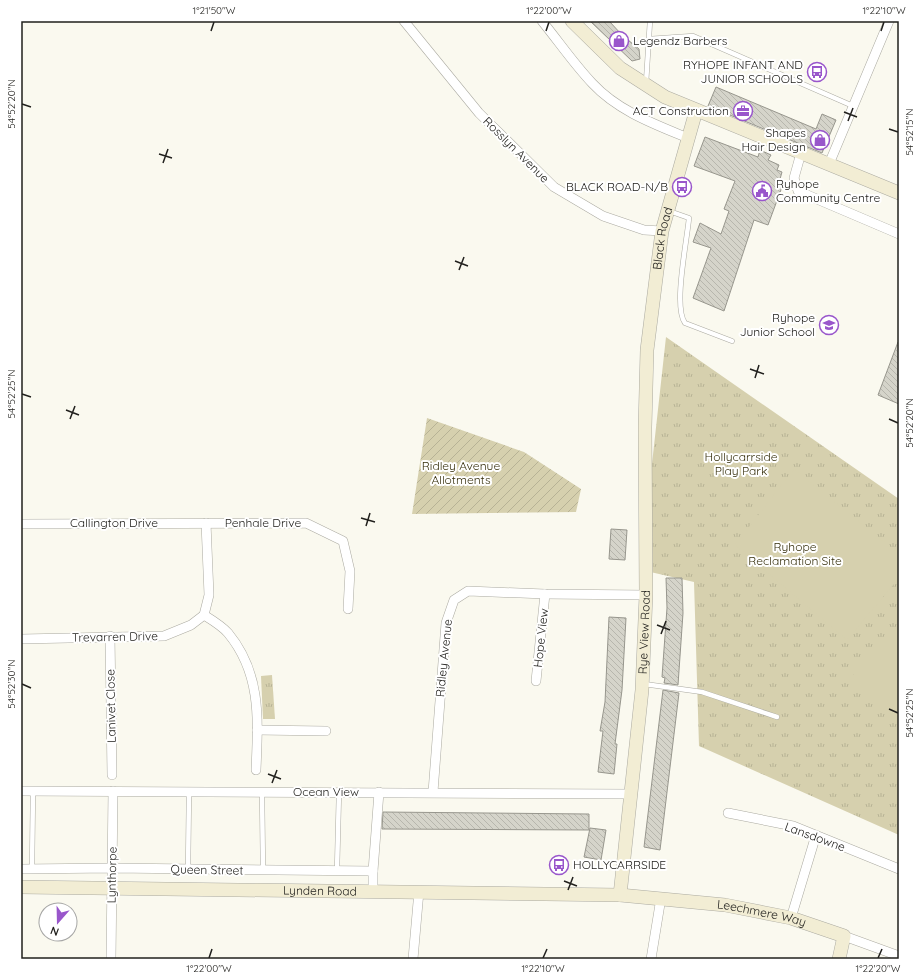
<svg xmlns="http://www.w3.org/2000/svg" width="920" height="980" font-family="Quicksand,sans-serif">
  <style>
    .grass { fill: url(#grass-tufts) }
    .garden { fill: url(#garden-furrows) }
    .pitch { fill: #d6d0ae }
    .building { fill: url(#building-back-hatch); stroke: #97968d }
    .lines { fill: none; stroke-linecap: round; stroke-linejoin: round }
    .lane-casing { stroke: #abaaa1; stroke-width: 5.5 }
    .street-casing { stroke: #abaaa1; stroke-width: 10 }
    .secondary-casing { stroke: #abaaa1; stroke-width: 14 }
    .lane { stroke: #fff; stroke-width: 4.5 }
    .street { stroke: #fff; stroke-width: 9 }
    .secondary { stroke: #f2edd4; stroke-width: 13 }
    .ticks { fill: none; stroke: #21201d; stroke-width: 1.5 }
    .labels { text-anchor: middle; stroke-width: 4; stroke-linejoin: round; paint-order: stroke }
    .poi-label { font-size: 12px; fill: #21201d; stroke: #fff; text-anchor: end }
    .street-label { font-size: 12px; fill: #21201d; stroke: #fff }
    .park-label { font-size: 12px; fill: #362f0c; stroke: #fff }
    .neatline { fill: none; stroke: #21201d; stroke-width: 1.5 }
    .ticks-label { font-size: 10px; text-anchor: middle; fill: #21201d }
  </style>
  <defs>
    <pattern id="grass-tufts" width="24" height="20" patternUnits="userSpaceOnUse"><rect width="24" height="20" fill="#d6d0ae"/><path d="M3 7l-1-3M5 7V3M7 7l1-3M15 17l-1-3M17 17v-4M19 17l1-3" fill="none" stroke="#b7b295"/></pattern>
    <pattern id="garden-furrows" width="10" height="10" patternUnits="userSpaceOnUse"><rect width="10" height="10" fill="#d6d0ae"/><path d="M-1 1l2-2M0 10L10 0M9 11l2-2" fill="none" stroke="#b7b295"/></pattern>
    <pattern id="building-back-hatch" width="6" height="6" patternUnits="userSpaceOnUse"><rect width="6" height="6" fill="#d5d4ca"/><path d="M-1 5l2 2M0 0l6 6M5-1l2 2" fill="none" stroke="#b7b6ad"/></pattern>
  </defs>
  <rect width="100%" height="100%" fill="#faf9ef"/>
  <g class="grass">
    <path d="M 666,337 L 899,499 L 899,835 L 699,746 L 694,582 L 646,571 L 646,518 Z"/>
    <path d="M 272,675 L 275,719 L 263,719 L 261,676 Z"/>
  </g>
  <path class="garden" d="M 427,418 L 524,452 L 581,489 L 576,512 L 412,514 Z"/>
  <g class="pitch">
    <path d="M 794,469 L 899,554 L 899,578 L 847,640 L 735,545 Z"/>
    <path d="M 899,628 L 899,720 L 852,676 Z"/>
  </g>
  <g class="building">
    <path d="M 590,21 L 609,21 L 622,35 L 639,49 L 640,59 L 632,61 Z"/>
    <path d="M 716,87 L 816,129 L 822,114 L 836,120 L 822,153 L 708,106 Z"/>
    <path d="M 705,137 L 758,157 L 760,150 L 771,155 L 768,160 L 779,165 L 777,170 L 782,172 L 778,186 L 782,187 L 768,225 L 754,220 L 724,311 L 693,298 L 711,248 L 693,242 L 700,223 L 721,234 L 729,211 L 724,209 L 735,181 L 694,166 Z"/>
    <path d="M 898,342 L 899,342 L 899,404 L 878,395 Z"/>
    <path d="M 611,529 L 627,530 L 625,560 L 609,559 Z"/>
    <path d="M 666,578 L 682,578 L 683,613 L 678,685 L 664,683 L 665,678 L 662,677 L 667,608 Z"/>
    <path d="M 609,617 L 626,618 L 622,690 L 615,744 L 617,744 L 614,774 L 598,772 L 603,731 L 600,731 L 605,702 Z"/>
    <path d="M 663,690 L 679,693 L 660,850 L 644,847 Z"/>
    <path d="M 383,812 L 589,814 L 589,830 L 382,829 Z"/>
    <path d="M 590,828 L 606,830 L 601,860 L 584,857 Z"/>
  </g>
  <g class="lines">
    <g class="lane-casing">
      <g id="lane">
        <path d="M 649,39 L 693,36 L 853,106"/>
        <path d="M 646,83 L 650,21"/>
        <path d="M 669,211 L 689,218 C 687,241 673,307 685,323 L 732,341"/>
        <path d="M 644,684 L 702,692 L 777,717"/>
        <path d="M 262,792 L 263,870"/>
        <path d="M 32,869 L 33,791"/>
        <path d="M 188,870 L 189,792"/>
        <path d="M 337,870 L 339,792"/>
      </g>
    </g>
    <g class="street-casing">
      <g id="street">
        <path d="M 404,21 L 479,113 L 554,187 L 603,216 L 644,230 L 662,231"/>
        <path d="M 542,21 C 559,42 574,64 592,83 C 618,111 654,124 688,138"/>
        <path d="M 801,153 L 794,178 L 798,191 L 899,234"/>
        <path d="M 829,164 L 889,21"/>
        <path d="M 21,524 L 306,523 L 343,541 L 350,571 L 348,609"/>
        <path d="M 204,615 C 212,620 222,626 228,633 C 262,674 258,721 256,770"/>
        <path d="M 110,636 L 112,775"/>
        <path d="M 21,639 L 164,636 L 191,625 L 204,615 L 209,595 L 206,523"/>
        <path d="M 536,681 L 545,594"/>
        <path d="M 257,730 L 326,731"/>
        <path d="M 21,791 L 630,794"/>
        <path d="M 433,792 L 446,623 L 454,600 L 468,591 L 545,594 L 646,595"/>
        <path d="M 728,813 L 793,826 L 899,869"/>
        <path d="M 21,869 L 113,868 L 373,871 L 373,891"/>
        <path d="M 373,871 L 379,792"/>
        <path d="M 791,918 L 816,835"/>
        <path d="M 844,936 L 899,956"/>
        <path d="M 111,959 L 113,791"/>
        <path d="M 413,959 L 419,891"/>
        <path d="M 651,959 L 661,898"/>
      </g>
    </g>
    <g class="secondary-casing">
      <g id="secondary">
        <path d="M 572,21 L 620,68 L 665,97 L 899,193"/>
        <path id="s1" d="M 21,887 L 620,895 L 725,905 L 791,918 L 844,936 L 839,959"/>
        <path id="s2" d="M 620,895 L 642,690 L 646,595 L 645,427 L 647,350 L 662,231 L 696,111"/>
      </g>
    </g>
    <use href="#lane" class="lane"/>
    <use href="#street" class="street"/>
    <use href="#secondary" class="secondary"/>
  </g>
  <path class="ticks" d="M 211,31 L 214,22M 546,31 L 549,22M 881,31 L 884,22M 22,104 L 31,107M 844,112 L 857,117M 848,121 L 853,108M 889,129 L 898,132M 159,154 L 172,158M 163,163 L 168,149M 455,261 L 468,266M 459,270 L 464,257M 750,369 L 764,374M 755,378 L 759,365M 22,394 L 31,397M 66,410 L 79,415M 70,419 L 75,406M 889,419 L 898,423M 361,518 L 375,522M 366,526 L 370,513M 657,625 L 670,630M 661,634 L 666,621M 22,684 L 31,688M 889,709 L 898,713M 268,774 L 281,779M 272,783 L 277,770M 564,881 L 577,886M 568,890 L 573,877M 209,958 L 212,949M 543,958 L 547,949M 878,958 L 882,949"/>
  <defs>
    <g id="shop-ring" transform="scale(1)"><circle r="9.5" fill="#fff" stroke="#9956cb" stroke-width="1.5"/><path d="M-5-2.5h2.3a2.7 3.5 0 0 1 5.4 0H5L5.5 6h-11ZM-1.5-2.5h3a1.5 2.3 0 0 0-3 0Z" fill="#9956cb"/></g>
    <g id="bus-ring" transform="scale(1)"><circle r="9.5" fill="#fff" stroke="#9956cb" stroke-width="1.5"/><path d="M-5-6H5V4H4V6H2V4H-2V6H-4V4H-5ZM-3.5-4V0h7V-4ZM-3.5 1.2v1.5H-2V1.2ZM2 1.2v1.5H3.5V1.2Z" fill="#9956cb"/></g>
    <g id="office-ring" transform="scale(1)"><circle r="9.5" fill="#fff" stroke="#9956cb" stroke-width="1.5"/><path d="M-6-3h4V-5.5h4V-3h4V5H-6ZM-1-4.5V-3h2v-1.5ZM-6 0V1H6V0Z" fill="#9956cb"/></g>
    <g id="civic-ring" transform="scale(1)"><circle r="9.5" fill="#fff" stroke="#9956cb" stroke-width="1.5"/><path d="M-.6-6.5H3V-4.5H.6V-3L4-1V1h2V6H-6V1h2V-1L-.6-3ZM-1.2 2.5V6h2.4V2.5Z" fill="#9956cb"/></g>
    <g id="school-ring" transform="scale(1)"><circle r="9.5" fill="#fff" stroke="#9956cb" stroke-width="1.5"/><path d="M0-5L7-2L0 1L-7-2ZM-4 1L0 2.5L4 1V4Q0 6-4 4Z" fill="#9956cb"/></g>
  </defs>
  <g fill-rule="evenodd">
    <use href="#shop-ring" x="619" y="41"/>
    <use href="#bus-ring" x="817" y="72"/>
    <use href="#office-ring" x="743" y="111"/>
    <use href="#shop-ring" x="820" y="140"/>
    <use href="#bus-ring" x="682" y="187"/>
    <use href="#civic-ring" x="762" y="191"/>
    <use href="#school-ring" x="829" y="325"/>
    <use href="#bus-ring" x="559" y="865"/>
  </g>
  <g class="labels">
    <g class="poi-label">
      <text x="633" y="45" text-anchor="start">Legendz Barbers</text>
      <text x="803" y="69">RYHOPE INFANT AND<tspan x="803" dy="14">JUNIOR SCHOOLS</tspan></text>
      <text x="729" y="115">ACT Construction</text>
      <text x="806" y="137">Shapes<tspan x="806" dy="14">Hair Design</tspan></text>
      <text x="776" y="188" text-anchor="start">Ryhope<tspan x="776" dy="14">Community Centre</tspan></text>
      <text x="668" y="191">BLACK ROAD-N/B</text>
      <text x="815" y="322">Ryhope<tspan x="815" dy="14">Junior School</tspan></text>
      <text x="573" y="869" text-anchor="start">HOLLYCARRSIDE</text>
    </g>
    <g class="street-label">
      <text transform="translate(516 150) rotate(45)" y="4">Rosslyn Avenue</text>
      <text dy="4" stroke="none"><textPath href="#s2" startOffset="659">Black Road</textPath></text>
      <text x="114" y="527">Callington Drive</text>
      <text x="263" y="527">Penhale Drive</text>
      <text dy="4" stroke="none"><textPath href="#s2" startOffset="264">Rye View Road</textPath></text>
      <text transform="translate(115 637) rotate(-1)" y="4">Trevarren Drive</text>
      <text transform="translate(541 638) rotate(-84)" y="4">Hope View</text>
      <text transform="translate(444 658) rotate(-84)" y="4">Ridley Avenue</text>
      <text transform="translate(111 706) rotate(-91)" y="4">Lanivet Close</text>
      <text x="326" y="796">Ocean View</text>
      <text transform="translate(815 837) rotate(20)" y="4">Lansdowne</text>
      <text transform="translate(207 870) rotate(1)" y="4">Queen Street</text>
      <text transform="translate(112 875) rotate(-89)" y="4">Lynthorpe</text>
      <text dy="4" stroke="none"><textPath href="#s1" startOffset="299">Lynden Road</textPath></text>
      <text dy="4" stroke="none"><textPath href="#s1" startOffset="742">Leechmere Way</textPath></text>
    </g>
    <g class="park-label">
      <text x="741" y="461">Hollycarrside<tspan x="741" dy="14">Play Park</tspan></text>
      <text x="461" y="470">Ridley Avenue<tspan x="461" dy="14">Allotments</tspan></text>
      <text x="795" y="551">Ryhope<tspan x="795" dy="14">Reclamation Site</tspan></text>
    </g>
  </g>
  <rect width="920" height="980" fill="none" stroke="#ffffff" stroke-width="44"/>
  <g transform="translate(58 922) rotate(200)"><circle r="19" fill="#ffffff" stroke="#a6a6a5"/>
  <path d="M0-3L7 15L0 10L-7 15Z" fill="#9956cb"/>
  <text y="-6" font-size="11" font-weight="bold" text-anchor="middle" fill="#21201d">N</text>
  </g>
  <rect x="22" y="22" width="876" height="936" class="neatline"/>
  <g class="ticks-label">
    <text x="214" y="14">1°21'50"W</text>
    <text x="549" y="14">1°22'00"W</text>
    <text x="884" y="14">1°22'10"W</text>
    <text transform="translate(11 104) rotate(-90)" y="4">54°52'20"N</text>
    <text transform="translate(909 132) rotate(-90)" y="4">54°52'15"N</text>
    <text transform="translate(11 394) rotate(-90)" y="4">54°52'25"N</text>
    <text transform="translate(909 423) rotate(-90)" y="4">54°52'20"N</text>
    <text transform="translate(11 684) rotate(-90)" y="4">54°52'30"N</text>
    <text transform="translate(909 713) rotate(-90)" y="4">54°52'25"N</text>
    <text x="209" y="972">1°22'00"W</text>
    <text x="543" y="972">1°22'10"W</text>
    <text x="878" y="972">1°22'20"W</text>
  </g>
</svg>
